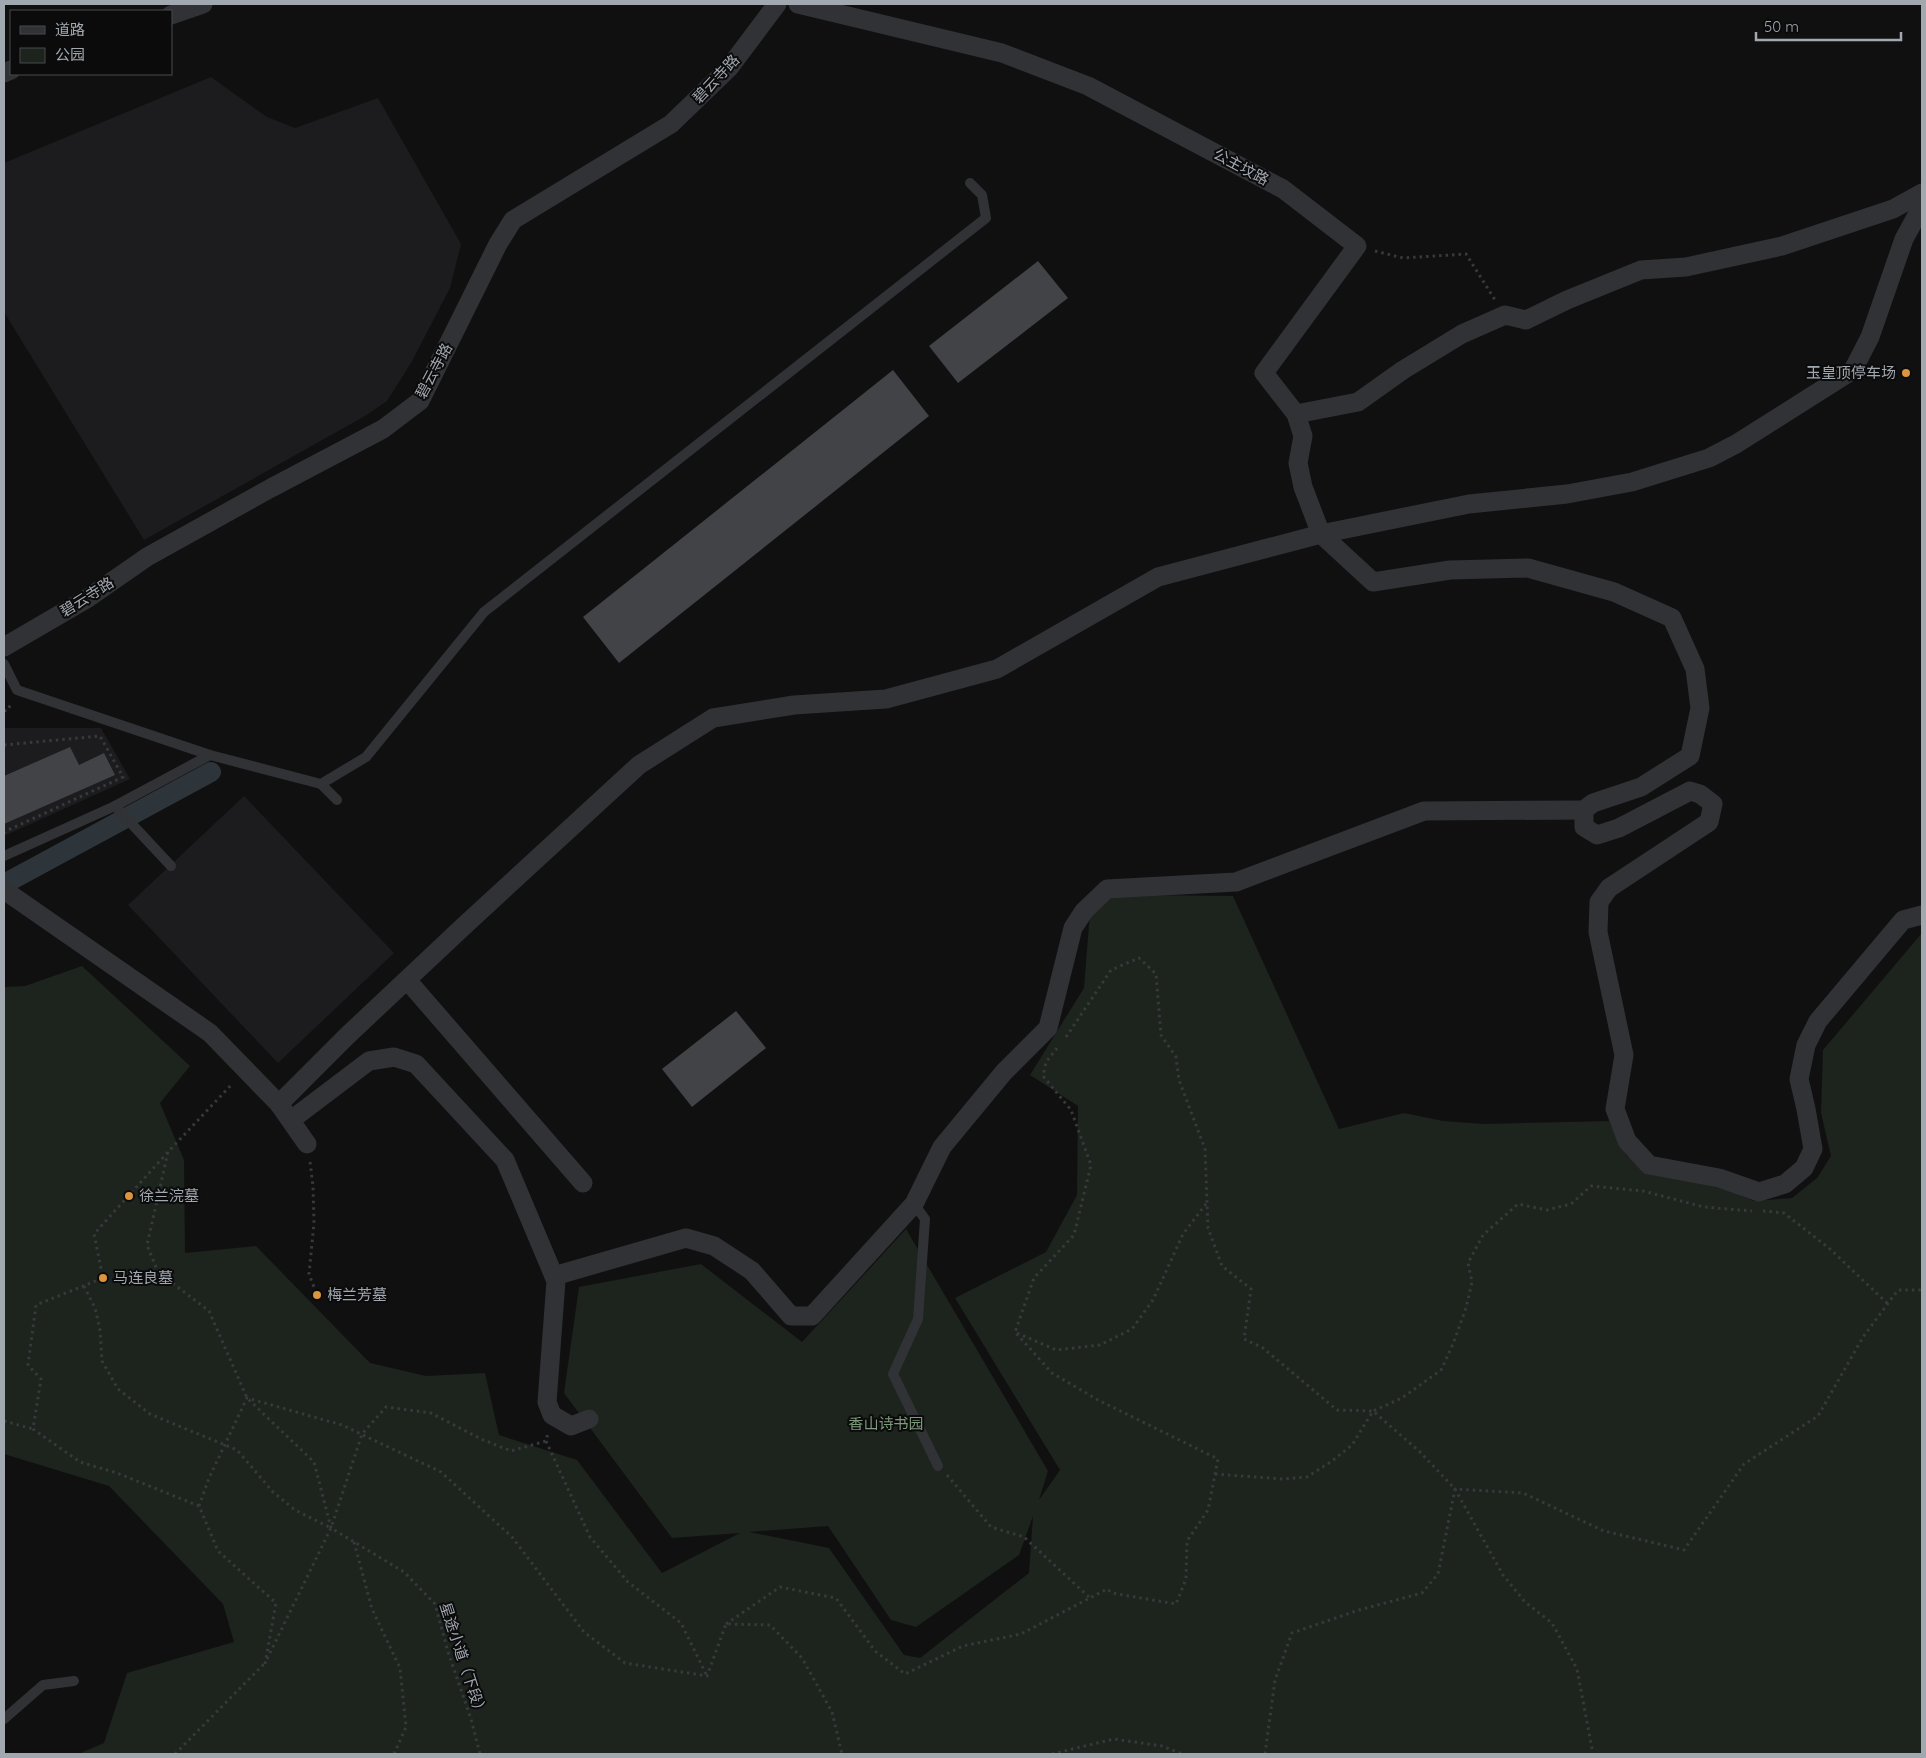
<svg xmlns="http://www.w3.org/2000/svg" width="1926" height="1758" font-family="Quicksand,'Noto Sans SC',sans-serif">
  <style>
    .built { fill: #1c1c1e }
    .green { fill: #1d231d; fill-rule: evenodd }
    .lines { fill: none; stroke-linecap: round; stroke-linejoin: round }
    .canal { stroke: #2d353a; stroke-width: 20 }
    .building { fill: #414346 }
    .path { stroke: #37393c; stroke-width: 3; stroke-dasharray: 2.5 4; stroke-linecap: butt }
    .lane { stroke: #313235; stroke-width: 10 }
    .street { stroke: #313235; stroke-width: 19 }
    .poi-dot { fill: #dc953c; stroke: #0b0b0c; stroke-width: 2 }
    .labels { text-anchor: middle; stroke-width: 4; stroke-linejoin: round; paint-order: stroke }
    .street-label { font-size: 15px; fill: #a2a8b0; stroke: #0b0b0c }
    .poi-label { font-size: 15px; fill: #a2a8b0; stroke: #0b0b0c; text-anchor: start }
    .park-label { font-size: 15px; fill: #7d9a7b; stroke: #0b0b0c }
  </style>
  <rect width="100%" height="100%" fill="#101011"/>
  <g class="built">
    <path d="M 211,77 L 267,117 L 295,128 L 378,98 L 461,244 L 450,288 L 411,363 L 387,401 L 365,416 L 144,540 L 4,312 L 4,163 Z"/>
    <path d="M 4,728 L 101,728 L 130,779 L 4,836 Z"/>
    <path d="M 244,796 L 394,953 L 278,1063 L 128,905 Z"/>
  </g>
  <path class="green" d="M 1141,895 L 1233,896 L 1339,1129 L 1404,1113 L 1443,1121 L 1484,1124 L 1609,1121 L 1626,1155 L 1649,1172 L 1673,1174 L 1732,1192 L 1754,1201 L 1792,1198 L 1817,1178 L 1831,1156 L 1821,1113 L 1823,1050 L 1922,933 L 1922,1754 L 78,1754 L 104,1743 L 127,1673 L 234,1642 L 223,1604 L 109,1486 L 4,1454 L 4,987 L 25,986 L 82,966 L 190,1066 L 160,1103 L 184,1160 L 185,1253 L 256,1246 L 370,1363 L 426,1376 L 485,1373 L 499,1435 L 577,1460 L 662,1573 L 740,1533 L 672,1538 L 564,1393 L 579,1287 L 701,1264 L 802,1342 L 906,1229 L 1048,1471 L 1039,1500 L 1060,1470 L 955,1298 L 1046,1252 L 1077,1195 L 1078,1106 L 1030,1075 L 1084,988 L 1090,912 L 1111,896 ZM 1033,1516 L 1029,1573 L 920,1658 L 904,1655 L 829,1548 L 749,1532 L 828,1526 L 891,1620 L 916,1627 L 1019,1555 Z"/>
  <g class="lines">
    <path class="canal" d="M 4,884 L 211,772"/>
  </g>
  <g class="building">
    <path d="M 1038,261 L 1068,298 L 958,383 L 929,346 Z"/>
    <path d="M 893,370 L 929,416 L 619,663 L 583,617 Z"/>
    <path d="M 70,747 L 79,765 L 104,753 L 115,775 L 4,824 L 4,776 Z"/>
    <path d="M 736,1011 L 766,1048 L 692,1107 L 662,1069 Z"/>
  </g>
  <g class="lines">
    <g class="path">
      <path d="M 1375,251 L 1403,258 L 1466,254 L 1495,300"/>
      <path d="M 4,711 L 8,710 L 11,703"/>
      <path d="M 4,745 L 100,736 L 123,777 L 4,832"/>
      <path d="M 1066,1037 L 1111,970 L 1139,958 L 1156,974 L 1161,1035 L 1176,1057 L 1179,1080 L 1205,1149 L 1208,1228 L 1222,1266 L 1251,1289 L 1244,1339 L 1263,1348 L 1337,1410 L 1373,1411 L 1420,1452 L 1455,1489 L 1503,1575 L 1525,1602 L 1552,1623 L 1577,1669 L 1593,1754"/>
      <path d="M 168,1152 L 147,1245 L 158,1272 L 209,1311 L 247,1398 L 314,1462 L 331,1528 L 404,1572 L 435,1604 L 448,1652 L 471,1719 L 480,1754"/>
      <path d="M 310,1162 L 313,1186 L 314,1223 L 309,1274 L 317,1295"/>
      <path d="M 1763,1211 L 1784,1213 L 1830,1249 L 1888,1304"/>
      <path d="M 84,1286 L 95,1308 L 100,1330 L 102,1361 L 118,1389 L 150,1414 L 237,1450 L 273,1492 L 295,1510 L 331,1528"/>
      <path d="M 1017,1333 L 1056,1350 L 1100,1345 L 1132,1329 L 1153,1300 L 1183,1234 L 1206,1204"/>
      <path d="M 4,1421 L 33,1429"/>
      <path d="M 546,1441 L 590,1537 L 628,1582 L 681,1623 L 707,1676"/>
      <path d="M 1215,1474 L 1282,1479 L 1307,1477 L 1332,1461 L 1352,1445 L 1373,1411 L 1402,1398 L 1441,1370 L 1453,1344 L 1466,1308 L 1472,1282 L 1468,1263 L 1483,1235 L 1518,1204 L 1547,1210 L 1571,1204 L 1591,1186 L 1643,1191 L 1704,1207 L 1752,1211"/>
      <path d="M 947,1475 L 991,1527 L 1024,1537 L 1090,1598"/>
      <path d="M 199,1506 L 117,1473 L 80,1462 L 33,1429 L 41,1379 L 28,1365 L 36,1305 L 103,1278 L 94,1234 L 168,1152 L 233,1083"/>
      <path d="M 354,1542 L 372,1609 L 400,1668 L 406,1727 L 394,1754"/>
      <path d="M 726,1624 L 780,1587 L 836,1598 L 875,1651 L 905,1674 L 963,1646 L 1021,1634 L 1107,1589 L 1112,1593 L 1176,1604 L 1186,1579 L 1187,1541 L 1208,1510 L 1218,1459 L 1098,1400 L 1052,1373 L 1015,1332 L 1034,1278 L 1074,1235 L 1091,1165 L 1071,1110 L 1043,1076 L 1046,1062 L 1057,1048"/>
      <path d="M 267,1659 L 331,1528 L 362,1434 L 386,1407 L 431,1413 L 481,1439 L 511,1451 L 546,1441 L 548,1433"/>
      <path d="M 265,1664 L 276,1603 L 218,1551 L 199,1506 L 209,1478 L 247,1398 L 342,1425 L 441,1472 L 512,1537 L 584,1632 L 625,1663 L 707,1676 L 726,1624 L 770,1625 L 802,1658 L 832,1712 L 842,1754"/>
      <path d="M 175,1754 L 264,1664"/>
      <path d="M 1052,1754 L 1114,1739 L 1162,1746 L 1182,1754"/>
      <path d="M 1265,1754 L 1275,1680 L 1292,1633 L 1359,1610 L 1422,1593 L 1438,1574 L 1455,1489 L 1523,1493 L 1604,1531 L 1684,1550 L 1744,1464 L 1818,1416 L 1863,1337 L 1898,1290 L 1922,1290"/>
    </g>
    <g class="lane">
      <path d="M 4,664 L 17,690 L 210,755"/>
      <path d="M 321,784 L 337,800"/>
      <path d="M 115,806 L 171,866"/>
      <path d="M 4,856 L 115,806 L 210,755 L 321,784 L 366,757 L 484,612 L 986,218 L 982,195 L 970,183"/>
      <path d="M 914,1204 L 925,1219 L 918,1319 L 893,1374 L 938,1466"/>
      <path d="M 4,1719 L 43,1685 L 74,1681"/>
    </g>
    <g class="street">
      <path d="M 798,4 L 1002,53 L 1088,86 L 1283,189 L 1357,246 L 1264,373 L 1296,414 L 1303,436 L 1298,463 L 1303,487 L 1321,534 L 1373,582 L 1450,570 L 1528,568 L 1614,592 L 1672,618 L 1695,669 L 1700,708 L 1690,756 L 1641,787 L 1593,803 L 1584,810 L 1584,827 L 1597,835 L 1619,828 L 1690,791 L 1700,794 L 1713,804 L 1709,822 L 1609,888 L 1599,902 L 1598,932 L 1624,1055 L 1615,1109 L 1627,1141 L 1649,1165 L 1719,1178 L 1759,1192 L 1785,1184 L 1804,1168 L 1813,1149 L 1806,1109 L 1799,1079 L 1806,1045 L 1818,1021 L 1903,920 L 1922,915"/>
      <path d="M 171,15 L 203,4"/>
      <path d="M 4,73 L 11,70"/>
      <path d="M 1296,414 L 1358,402 L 1403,370 L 1462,334 L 1505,315 L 1526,320 L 1567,300 L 1641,270 L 1686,267 L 1782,246 L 1893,209 L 1922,193"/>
      <path d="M 4,647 L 88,598 L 147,557 L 271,488 L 383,429 L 420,401 L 498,244 L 513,220 L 671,124 L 729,68 L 777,4"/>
      <path d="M 4,890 L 210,1033 L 279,1104 L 307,1144"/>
      <path d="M 407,980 L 583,1183"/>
      <path d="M 279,1104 L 348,1035 L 465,925 L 639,765 L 713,718 L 794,705 L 886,699 L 997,669 L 1158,577 L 1321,534 L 1469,504 L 1567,494 L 1632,482 L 1709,458 L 1736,444 L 1853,370 L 1870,337 L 1904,239 L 1922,206"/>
      <path d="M 291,1120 L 369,1061 L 394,1057 L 416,1064 L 505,1160 L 556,1281 L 547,1402 L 552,1415 L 571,1426 L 589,1419"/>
      <path d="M 554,1276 L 686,1238 L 714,1246 L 752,1271 L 791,1316 L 812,1316 L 914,1204 L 942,1147 L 1004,1072 L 1048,1028 L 1073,928 L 1084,911 L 1107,889 L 1236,882 L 1424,811 L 1584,810"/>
    </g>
  </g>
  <g class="poi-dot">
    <circle cx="1906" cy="373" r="5"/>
    <circle cx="129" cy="1196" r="5"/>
    <circle cx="103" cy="1278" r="5"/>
    <circle cx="317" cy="1295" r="5"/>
  </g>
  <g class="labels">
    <g class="street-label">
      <text transform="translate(716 79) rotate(-47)" y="5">碧云寺路</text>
      <text transform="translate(1241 167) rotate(28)" y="5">公主坟路</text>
      <text transform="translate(434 371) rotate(-62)" y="5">碧云寺路</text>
      <text transform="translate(87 597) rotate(-32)" y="5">碧云寺路</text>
      <text transform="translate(463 1660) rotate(72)" y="5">星途小道（下段）</text>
    </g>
    <g class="poi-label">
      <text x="1896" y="378" text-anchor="end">玉皇顶停车场</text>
      <text x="139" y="1201">徐兰浣墓</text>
      <text x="113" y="1283">马连良墓</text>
      <text x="327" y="1300">梅兰芳墓</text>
    </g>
    <g class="park-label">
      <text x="886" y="1429">香山诗书园</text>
    </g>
  </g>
  <rect width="1926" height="1758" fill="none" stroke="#a2a8b0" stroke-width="10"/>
  <rect x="10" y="10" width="162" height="65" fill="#0b0b0c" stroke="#474a4e"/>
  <rect x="20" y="26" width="25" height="8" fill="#313235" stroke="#474a4e"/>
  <text x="55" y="35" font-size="15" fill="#a2a8b0">道路</text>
  <rect x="20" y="48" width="25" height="15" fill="#1d231d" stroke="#474a4e"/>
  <text x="55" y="60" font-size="15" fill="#a2a8b0">公园</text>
  <path d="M1756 32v8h145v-8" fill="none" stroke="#a2a8b0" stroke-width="2.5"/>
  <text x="1764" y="32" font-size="15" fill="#a2a8b0" stroke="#0b0b0c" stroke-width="4" paint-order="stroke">50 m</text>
</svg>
